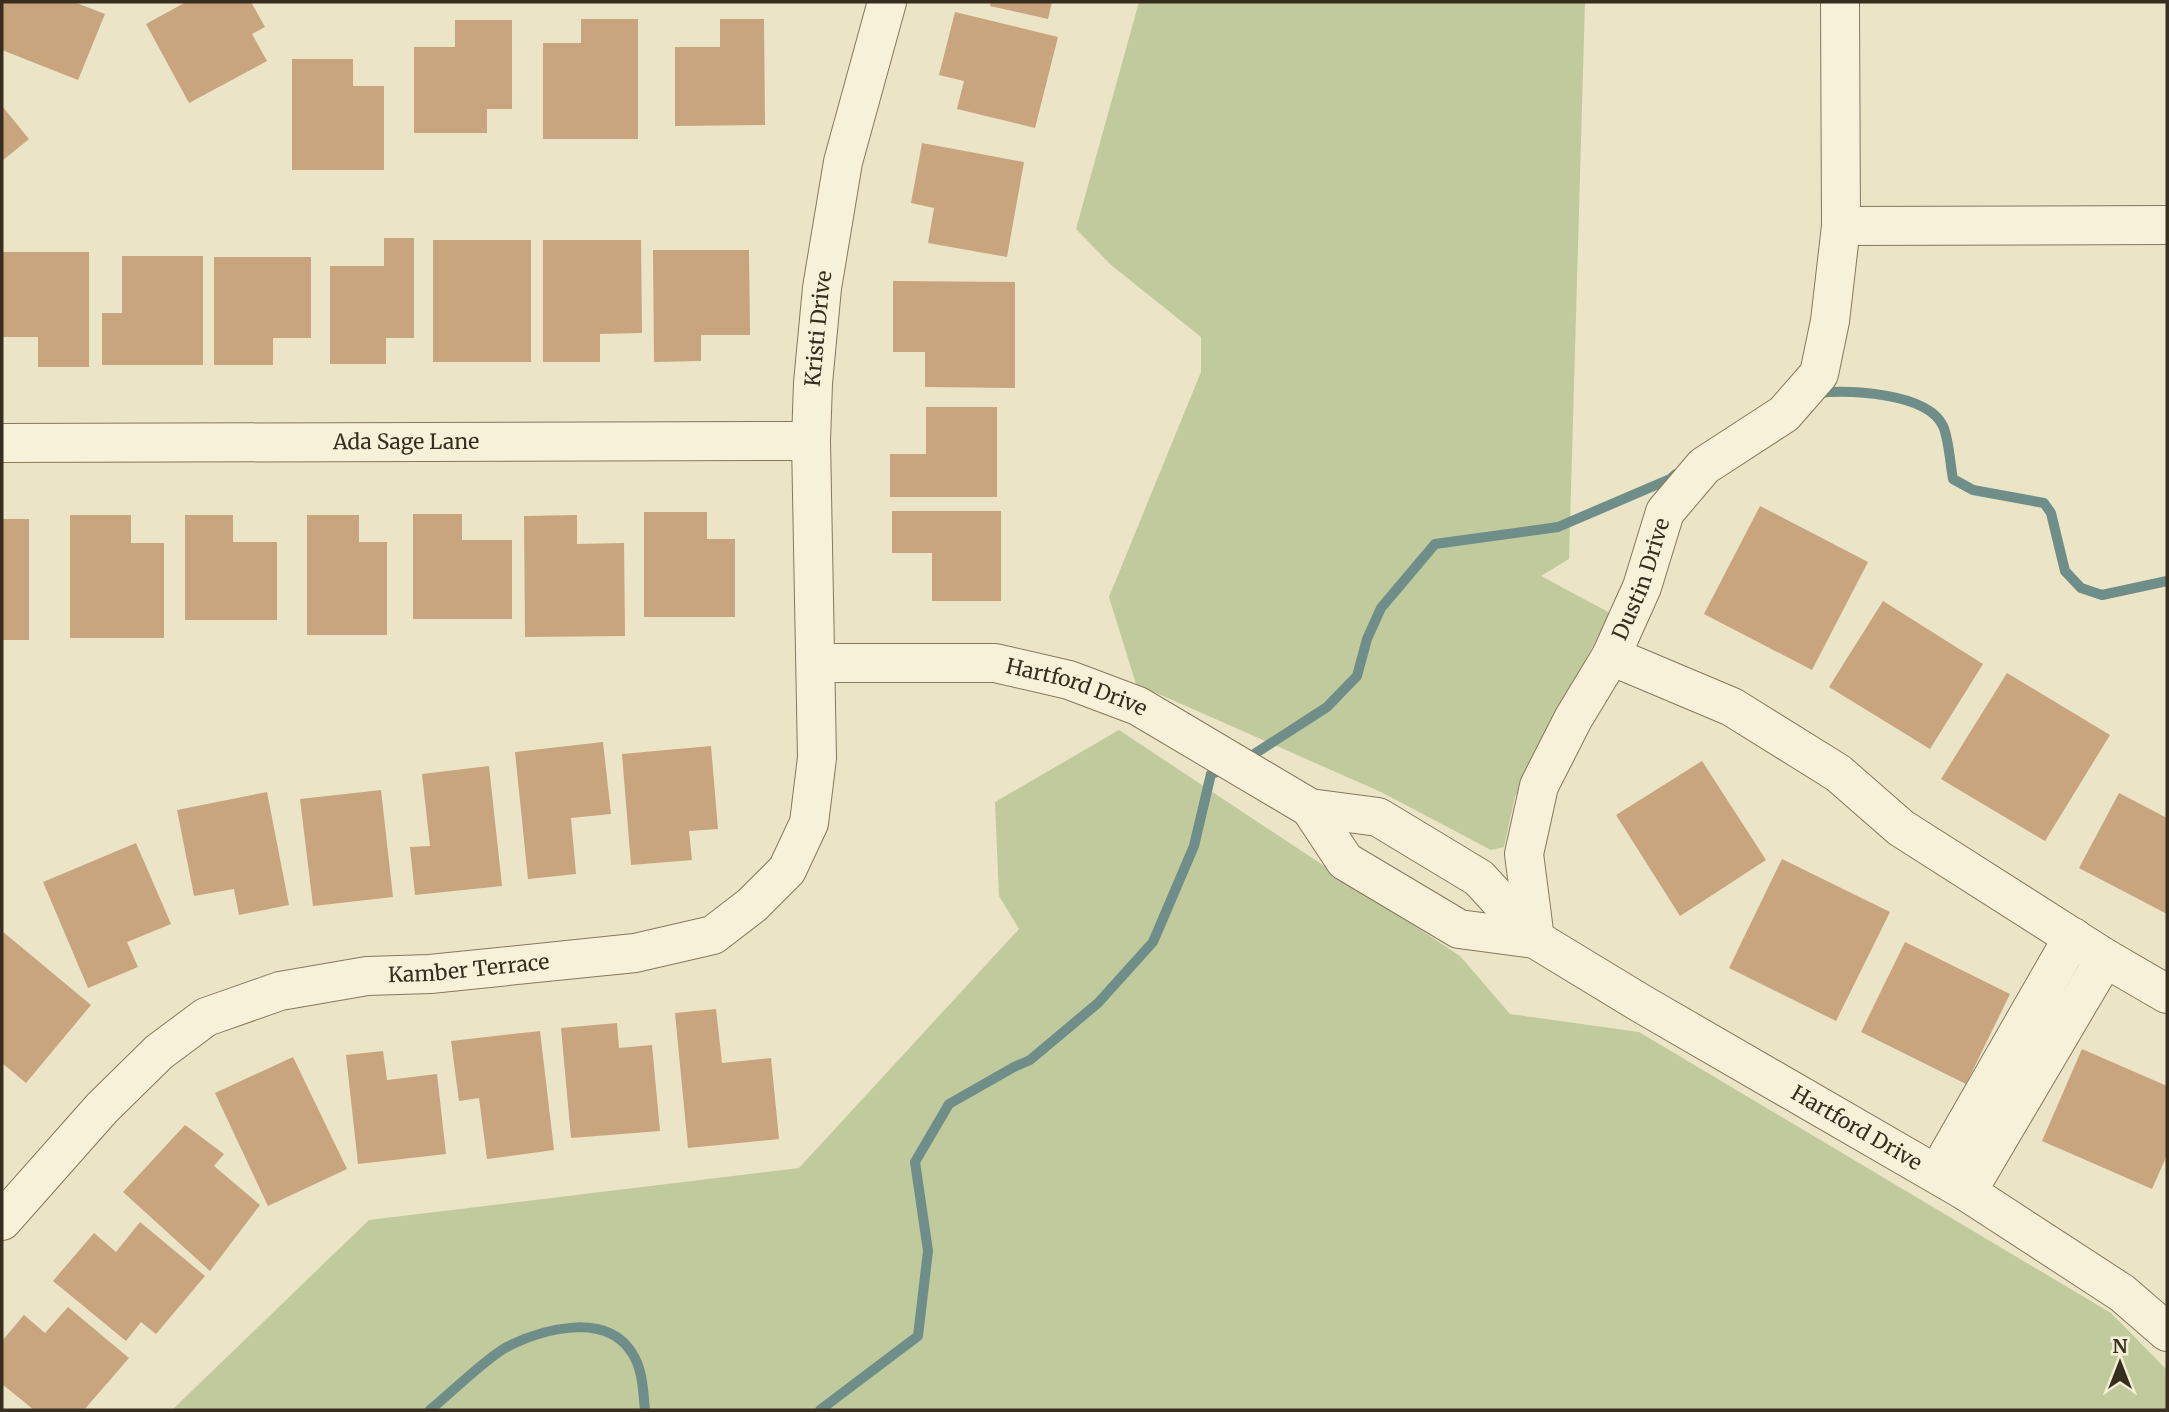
<svg xmlns="http://www.w3.org/2000/svg" width="2169" height="1412" font-family="Merriweather,serif">
  <style>
    .green { fill: #c1ca9c }
    .lines { fill: none; stroke-linecap: round; stroke-linejoin: round }
    .stream { stroke: #6f8e89; stroke-width: 10 }
    .building { fill: #c8a47f }
    .minor-casing { stroke: #87775d; stroke-width: 40 }
    .minor { stroke: #f7f1da; stroke-width: 38 }
    .labels { text-anchor: middle; stroke-width: 5; stroke-linejoin: round; paint-order: stroke }
    .street-label { font-size: 21px; fill: #382e20; stroke: #f4eed6 }
  </style>
  <rect width="100%" height="100%" fill="#ece4c7"/>
  <g class="green">
    <path d="M 1139,2 L 1585,2 L 1569,559 L 1541,576 L 1610,613 L 1515,797 L 1504,847 L 1491,850 L 1381,792 L 1136,684 L 1109,597 L 1201,372 L 1201,337 L 1111,265 L 1076,229 Z"/>
    <path d="M 1119,730 L 1460,956 L 1510,1014 L 1639,1032 L 2111,1313 L 2167,1370 L 2167,1410 L 172,1410 L 369,1220 L 799,1168 L 1019,929 L 999,896 L 995,802 Z"/>
  </g>
  <g class="lines">
    <g class="stream">
      <path d="M 1817,393 C 1848,390 1927,392 1943,426 C 1949,439 1950,464 1953,479 L 1973,490 L 2044,503 L 2051,513 L 2065,571 L 2081,588 L 2102,595 L 2167,581"/>
      <path d="M 1245,760 L 1327,707 L 1357,676 L 1367,639 L 1381,608 L 1435,544 L 1558,527 L 1670,479 L 1676,474"/>
      <path d="M 430,1410 C 451,1393 483,1361 505,1348 C 541,1329 606,1311 632,1353 C 643,1369 643,1392 645,1410"/>
      <path d="M 820,1410 L 918,1336 L 928,1251 L 915,1162 L 949,1104 L 1014,1067 L 1030,1060 L 1098,1003 L 1153,942 L 1194,846 L 1211,774 L 1227,769"/>
    </g>
  </g>
  <g class="building">
    <path d="M 2,2 L 74,2 L 105,14 L 78,80 L 2,50 Z"/>
    <path d="M 186,2 L 251,2 L 265,27 L 252,34 L 267,61 L 189,103 L 146,24 Z"/>
    <path d="M 991,2 L 1052,2 L 1048,19 L 990,6 Z"/>
    <path d="M 955,12 L 1058,37 L 1035,128 L 957,109 L 964,81 L 939,75 Z"/>
    <path d="M 581,19 L 638,19 L 638,139 L 543,139 L 543,43 L 581,43 Z"/>
    <path d="M 720,19 L 764,19 L 765,125 L 675,126 L 675,47 L 720,47 Z"/>
    <path d="M 455,20 L 512,20 L 512,109 L 487,109 L 487,133 L 414,133 L 414,47 L 455,47 Z"/>
    <path d="M 292,59 L 353,59 L 353,86 L 384,86 L 384,170 L 292,170 Z"/>
    <path d="M 2,106 L 29,139 L 2,161 Z"/>
    <path d="M 922,143 L 1024,162 L 1007,257 L 928,243 L 934,208 L 911,203 Z"/>
    <path d="M 384,238 L 414,238 L 414,338 L 386,338 L 386,364 L 330,364 L 330,266 L 384,266 Z"/>
    <rect x="433" y="240" width="98" height="122"/>
    <path d="M 543,240 L 641,240 L 642,333 L 600,334 L 600,362 L 543,362 Z"/>
    <path d="M 653,250 L 749,250 L 750,335 L 701,335 L 701,361 L 654,362 Z"/>
    <path d="M 2,252 L 89,252 L 89,367 L 38,367 L 38,337 L 2,337 Z"/>
    <path d="M 122,256 L 203,256 L 203,365 L 102,365 L 102,313 L 122,313 Z"/>
    <path d="M 214,257 L 311,257 L 311,338 L 273,338 L 273,365 L 214,365 Z"/>
    <path d="M 893,281 L 1015,282 L 1015,388 L 925,387 L 925,352 L 893,352 Z"/>
    <path d="M 926,407 L 997,407 L 997,497 L 890,497 L 890,454 L 926,454 Z"/>
    <path d="M 1760,506 L 1868,562 L 1812,670 L 1704,614 Z"/>
    <path d="M 892,511 L 1001,511 L 1001,601 L 932,601 L 932,553 L 892,553 Z"/>
    <path d="M 644,512 L 707,512 L 707,539 L 735,539 L 735,617 L 644,617 Z"/>
    <path d="M 413,514 L 462,514 L 462,540 L 512,540 L 512,619 L 413,619 Z"/>
    <path d="M 70,515 L 131,515 L 131,543 L 164,543 L 164,638 L 70,638 Z"/>
    <path d="M 185,515 L 233,515 L 233,542 L 277,542 L 277,620 L 185,620 Z"/>
    <path d="M 307,515 L 359,515 L 359,542 L 387,542 L 387,635 L 307,635 Z"/>
    <path d="M 577,515 L 577,544 L 624,543 L 625,636 L 525,637 L 524,516 Z"/>
    <rect x="2" y="519" width="27" height="121"/>
    <path d="M 1883,601 L 1983,664 L 1930,749 L 1829,687 Z"/>
    <path d="M 2007,673 L 2110,735 L 2045,841 L 1941,779 Z"/>
    <path d="M 603,742 L 611,814 L 571,818 L 576,874 L 528,879 L 515,752 Z"/>
    <path d="M 711,746 L 718,829 L 689,831 L 692,860 L 631,865 L 622,754 Z"/>
    <path d="M 1702,761 L 1766,860 L 1680,916 L 1616,815 Z"/>
    <path d="M 489,766 L 502,886 L 415,895 L 410,847 L 430,846 L 422,774 Z"/>
    <path d="M 381,790 L 393,897 L 313,906 L 300,799 Z"/>
    <path d="M 267,792 L 289,905 L 239,915 L 234,889 L 194,896 L 177,810 Z"/>
    <path d="M 2119,793 L 2167,818 L 2167,914 L 2079,868 Z"/>
    <path d="M 136,843 L 171,924 L 127,942 L 138,967 L 88,988 L 43,882 Z"/>
    <path d="M 1782,859 L 1890,912 L 1836,1021 L 1729,968 Z"/>
    <path d="M 2,931 L 91,1005 L 26,1083 L 2,1063 Z"/>
    <path d="M 1905,942 L 2010,994 L 1966,1084 L 1861,1032 Z"/>
    <path d="M 716,1009 L 722,1063 L 771,1058 L 779,1139 L 688,1148 L 675,1013 Z"/>
    <path d="M 617,1023 L 619,1048 L 652,1045 L 660,1131 L 571,1138 L 561,1028 Z"/>
    <path d="M 540,1031 L 554,1150 L 487,1159 L 479,1098 L 459,1101 L 451,1041 Z"/>
    <path d="M 2082,1049 L 2167,1086 L 2167,1155 L 2152,1189 L 2042,1141 Z"/>
    <path d="M 383,1051 L 387,1080 L 437,1074 L 446,1154 L 358,1164 L 346,1055 Z"/>
    <path d="M 293,1057 L 347,1169 L 268,1206 L 215,1093 Z"/>
    <path d="M 185,1125 L 224,1154 L 214,1166 L 260,1205 L 210,1271 L 123,1192 Z"/>
    <path d="M 140,1222 L 205,1276 L 156,1334 L 141,1322 L 126,1341 L 53,1281 L 94,1233 L 116,1252 Z"/>
    <path d="M 68,1307 L 129,1358 L 84,1410 L 34,1410 L 2,1384 L 2,1341 L 24,1315 L 45,1333 Z"/>
  </g>
  <g class="lines">
    <g class="minor-casing">
      <g id="minor">
        <path d="M 1841,226 L 2167,225"/>
        <path id="s1" d="M 2,443 L 811,441"/>
        <path d="M 1611,656 L 1732,707 L 1838,773 L 1901,828 L 2105,958 L 2167,994"/>
        <path id="s2" d="M 816,663 L 995,663 L 1069,680 L 1138,706 L 1310,808 L 1378,817 L 1479,878 L 1535,939 L 1642,1004 L 1967,1192 L 2122,1293 L 2167,1332"/>
        <path d="M 1310,808 L 1345,861 L 1459,929 L 1535,939"/>
        <path id="s3" d="M 1535,939 L 1524,854 L 1539,786 L 1573,719 L 1611,656 L 1642,587 L 1665,512 L 1704,466 L 1784,414 L 1819,374 L 1830,321 L 1841,226 L 1840,2"/>
        <path d="M 1937,1174 L 2073,937"/>
        <path d="M 1967,1192 L 2105,958"/>
        <path id="s4" d="M 2,1221 L 102,1108 L 159,1052 L 206,1017 L 280,991 L 367,976 L 430,974 L 635,953 L 713,935 L 752,905 L 787,870 L 809,823 L 817,758 L 811,441 L 813,383 L 822,288 L 843,162 L 887,2"/>
      </g>
    </g>
    <use href="#minor" class="minor"/>
  </g>
  <g class="labels">
    <g class="street-label">
      <text dy="7" stroke="none"><textPath href="#s4" startOffset="1451">Kristi Drive</textPath></text>
      <text dy="7" stroke="none"><textPath href="#s1" startOffset="404">Ada Sage Lane</textPath></text>
      <text dy="7" stroke="none"><textPath href="#s3" startOffset="387">Dustin Drive</textPath></text>
      <text dy="7" stroke="none"><textPath href="#s2" startOffset="264">Hartford Drive</textPath></text>
      <text dy="7" stroke="none"><textPath href="#s4" startOffset="558">Kamber Terrace</textPath></text>
      <text dy="7" stroke="none"><textPath href="#s2" startOffset="1171">Hartford Drive</textPath></text>
    </g>
  </g>
  <rect width="2169" height="1412" fill="none" stroke="#382e20" stroke-width="7"/>
  <g transform="translate(2120 1363)" stroke="#f4eed6" stroke-width="5" paint-order="stroke">
  <path d="M0-5L12 26L0 18L-12 26Z" fill="#382e20"/>
  <text y="-10" font-size="19" font-weight="bold" text-anchor="middle" fill="#382e20">N</text>
  </g>
</svg>
